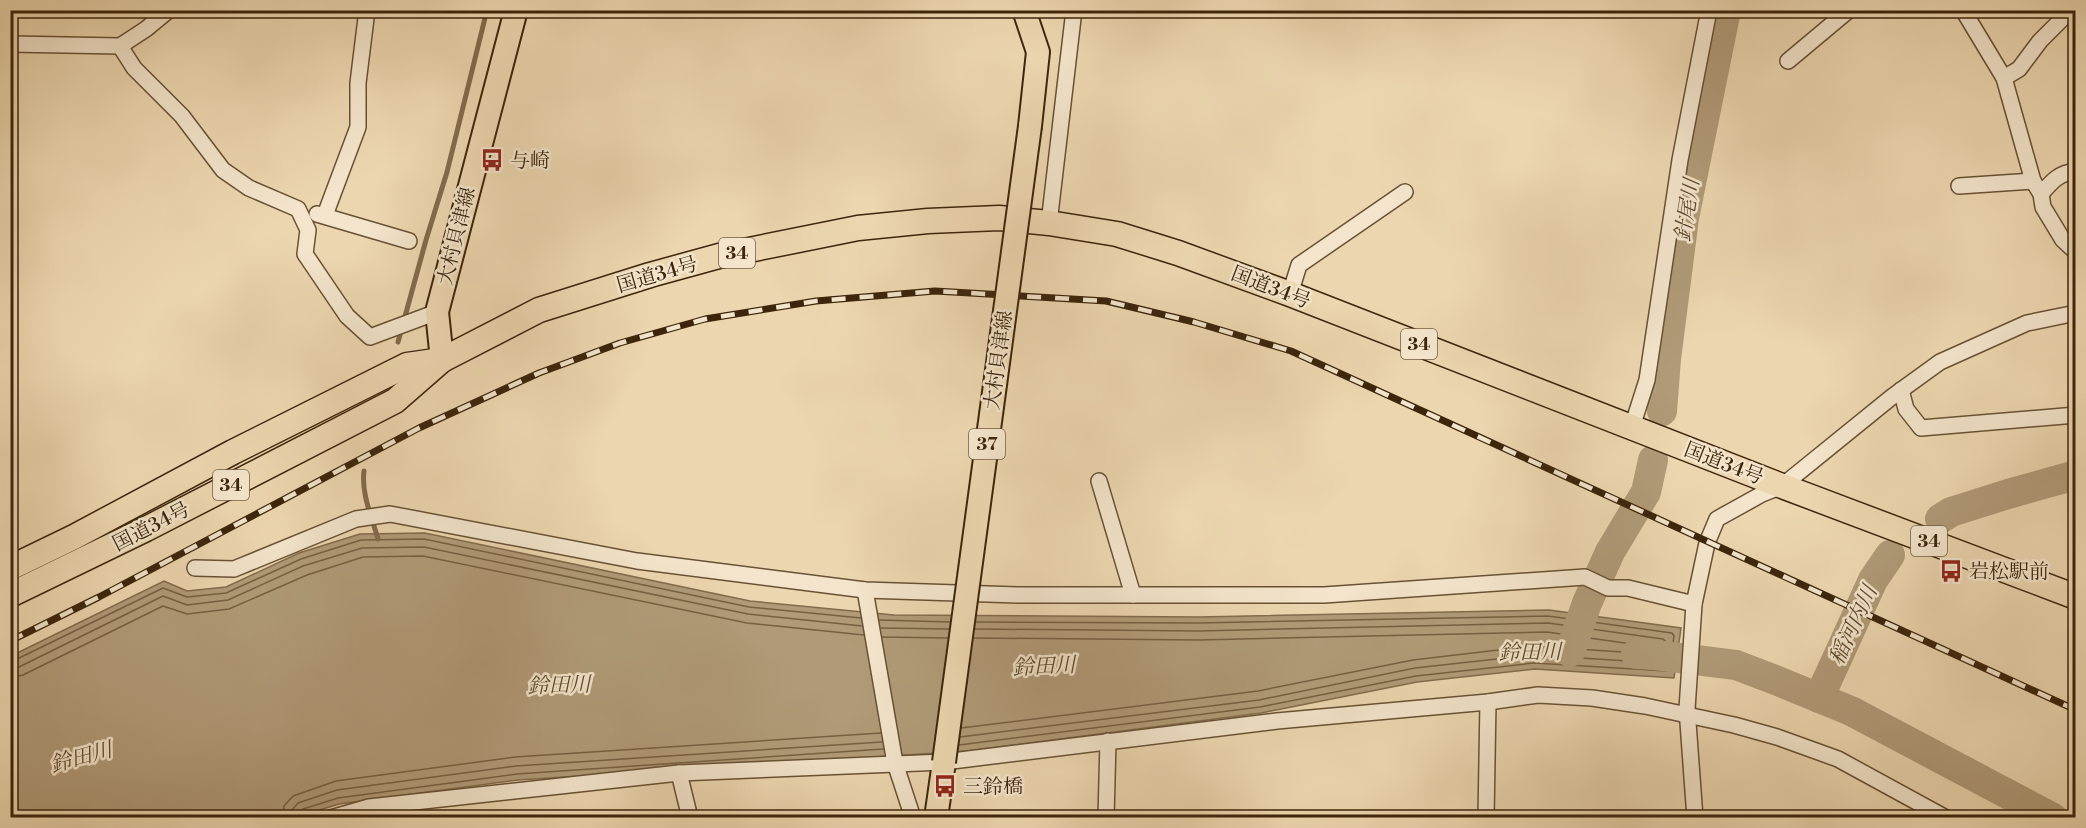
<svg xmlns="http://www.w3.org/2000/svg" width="2086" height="828" font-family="'Libre Bodoni','Noto Serif JP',serif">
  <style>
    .water { fill: #b09a77; stroke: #826b4c; stroke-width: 1.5 }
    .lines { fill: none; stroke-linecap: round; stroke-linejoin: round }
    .shore { stroke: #766041; stroke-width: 1.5 }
    .stream { stroke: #826b4c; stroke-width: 5 }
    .river { stroke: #b09a77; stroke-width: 30 }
    .minor-casing { stroke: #685134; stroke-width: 18 }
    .primary-casing { stroke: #3c250b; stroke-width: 26 }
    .trunk-casing { stroke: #3c250b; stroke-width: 27 }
    .minor { stroke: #f3e4cb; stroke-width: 15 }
    .primary { stroke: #ecd6af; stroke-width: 22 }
    .trunk { stroke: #ecd6af; stroke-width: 24 }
    .rail-casing { stroke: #3c250b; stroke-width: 7 }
    .rail { stroke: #f3e4cb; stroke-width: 4.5; stroke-dasharray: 14; stroke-linecap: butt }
    .primary-bridge-casing { stroke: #3c250b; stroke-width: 26; stroke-linecap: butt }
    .primary-bridge { stroke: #ecd6af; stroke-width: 22 }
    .labels { text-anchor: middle; stroke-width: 5; stroke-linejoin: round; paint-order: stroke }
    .shield { fill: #f3e4cb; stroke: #735e45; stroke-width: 1.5 }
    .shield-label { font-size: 18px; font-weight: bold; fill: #3c250b }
    .poi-label { font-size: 20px; fill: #3c250b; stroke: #f3e4cb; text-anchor: start }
    .street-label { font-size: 20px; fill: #3c250b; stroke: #f3e4cb }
    .water-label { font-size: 21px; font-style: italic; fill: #5f482b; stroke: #f3e4cb }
  </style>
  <rect width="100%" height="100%" fill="#ecd6af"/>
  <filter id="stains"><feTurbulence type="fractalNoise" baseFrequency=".00333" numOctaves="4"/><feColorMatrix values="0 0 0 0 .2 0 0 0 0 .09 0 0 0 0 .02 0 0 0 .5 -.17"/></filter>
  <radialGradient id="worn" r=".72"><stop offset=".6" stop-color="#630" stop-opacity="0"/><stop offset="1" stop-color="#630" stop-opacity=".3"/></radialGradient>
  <path class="water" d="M 425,533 L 750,601 L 894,615 L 1199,617 L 1549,610 L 1681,628 L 1674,678 L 1535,669 L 1417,682 L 1261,713 L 967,751 L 518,780 L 339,804 L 297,817 L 11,818 L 11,656 L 164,581 L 187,591 L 226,587 L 299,553 L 360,534 Z"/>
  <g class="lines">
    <g class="shore">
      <path d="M 879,620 L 950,622"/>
      <path d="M 881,628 L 949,629"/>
      <path d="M 882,637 L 948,638"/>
      <path d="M 10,661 L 15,660 L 163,588 L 187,597 L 226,593 L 301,559 L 361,540 L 424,539 L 749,607 L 861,618"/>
      <path d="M 10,669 L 19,667 L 163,596 L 187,605 L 228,600 L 303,566 L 362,548 L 424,547 L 748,614 L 862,626"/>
      <path d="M 10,678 L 23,675 L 163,606 L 187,614 L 229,609 L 307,575 L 363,557 L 423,556 L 747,623 L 864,635"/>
      <path d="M 961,728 L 1258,691 L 1413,660 L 1532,646 L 1652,654 L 1655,650 L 1653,647 L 1547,632 L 1199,640 L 974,638"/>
      <path d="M 960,737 L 1259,700 L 1415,668 L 1533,655 L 1660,663 L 1663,661 L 1666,642 L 1663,639 L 1548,623 L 1199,631 L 975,629"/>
      <path d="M 959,745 L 1260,707 L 1416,676 L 1534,663 L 1667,671 L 1669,669 L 1674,636 L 1672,633 L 1548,616 L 1199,623 L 976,622"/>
      <path d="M 282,818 L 284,806 L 293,796 L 336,781 L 515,757 L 881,733"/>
      <path d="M 291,818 L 292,810 L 298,803 L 337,790 L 516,766 L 882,742"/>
      <path d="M 299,818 L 299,813 L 303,809 L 338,798 L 517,774 L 883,749"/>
    </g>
    <g class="stream">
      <path d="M 398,342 L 426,240 L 447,172 L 487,10"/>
      <path d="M 364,471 C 361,493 372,518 378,539"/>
    </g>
    <g class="river">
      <path d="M 1662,411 L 1666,359 L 1684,218 L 1726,10"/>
      <path d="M 1940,519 L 1951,512 L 2008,494 L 2076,475"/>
      <path d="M 1570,652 L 1587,603 L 1610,552 L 1646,492 L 1653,460"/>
      <path d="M 1636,654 L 1655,655 L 1736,665 L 1778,681 L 1851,711 L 2053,818"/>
      <path d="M 1819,698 L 1873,580 L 1890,555"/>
    </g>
    <g class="minor-casing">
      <g id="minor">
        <path d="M 1963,10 L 2004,78 L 2033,181 L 2041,194 L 2043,207 L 2063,240 L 2076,252"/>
        <path d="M 10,44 L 120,46 L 146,29 L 169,10"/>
        <path d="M 120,46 L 134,68 L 182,116 L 223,170 L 249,188 L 298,209 L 308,230 L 305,254 L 347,316 L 370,337 L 437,312"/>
        <path d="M 1788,61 L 1849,10"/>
        <path d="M 2004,78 L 2019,69 L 2040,41 L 2071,10"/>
        <path d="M 1959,186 L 2033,181"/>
        <path d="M 2041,194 C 2052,181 2059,173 2076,171"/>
        <path d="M 317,214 L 409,241"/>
        <path d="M 325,215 L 358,127 L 358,83 L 367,10"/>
        <path d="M 1049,223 L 1074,10"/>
        <path d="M 1290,294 L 1299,265 L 1405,192"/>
        <path d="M 1901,390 L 1906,409 L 1921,428 L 2076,415"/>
        <path d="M 1632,427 L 1647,380 L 1680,160 L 1709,10"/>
        <path d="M 1099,481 L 1133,595"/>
        <path d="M 195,568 L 234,569 L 356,519 L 390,514 L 637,561 L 865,590 L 1019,595 L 1324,595 L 1585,577 L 1608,588 L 1628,588 L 1694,604"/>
        <path d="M 865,590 L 895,763 L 913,818"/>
        <path d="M 679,773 L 690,818"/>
        <path d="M 331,818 L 369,807 L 679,773 L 944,762 L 1277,721 L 1488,702 L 1538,695 L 1592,698 L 1645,706 L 1734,725 L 1777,737 L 1838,759 L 1946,818"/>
        <path d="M 1106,818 L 1108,741"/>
        <path d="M 1486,818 L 1488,702"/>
        <path d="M 1695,818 L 1687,709 L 1694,604 L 1707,543 L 1717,519 L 1762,494 L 1782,486 L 1893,396 L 1940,362 L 2027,323 L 2076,313"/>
      </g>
    </g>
    <g class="primary-casing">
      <g id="primary">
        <path d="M 1024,10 L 1038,52 L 1030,126"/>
        <path d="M 442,360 L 437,312 L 516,10"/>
        <path d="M 936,818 L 944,762"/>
      </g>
    </g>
    <g class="trunk-casing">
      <g id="trunk">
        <path d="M 10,568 L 74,537 L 233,452 L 407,365 L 442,360"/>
        <path d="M 10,595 L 146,529 L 395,401 L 442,360 L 539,310 L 650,275 L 719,256 L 858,228 L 928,221 L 999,218 L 1049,223 L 1117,234 L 1178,253 L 1290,294 L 1782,486 L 2076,597"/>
      </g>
    </g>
    <use href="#minor" class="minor"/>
    <use href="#primary" class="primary"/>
    <use href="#trunk" class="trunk"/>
    <g class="rail-casing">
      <path id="rail" d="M 10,641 L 99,597 L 419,428 L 539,373 L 620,343 L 705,319 L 816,301 L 935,291 L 1106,301 L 1194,322 L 1291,351 L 2076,710"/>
    </g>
    <use href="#rail" class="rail"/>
    <g class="primary-bridge-casing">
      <path id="primary-bridge" d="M 944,762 L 1030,126"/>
    </g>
    <use href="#primary-bridge" class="primary-bridge"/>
  </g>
  <defs>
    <g id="bus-bare" transform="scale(1.8)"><path d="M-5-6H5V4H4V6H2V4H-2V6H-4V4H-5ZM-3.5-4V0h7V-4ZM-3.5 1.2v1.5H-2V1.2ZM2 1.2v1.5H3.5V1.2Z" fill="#8f2418" stroke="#f3e4cb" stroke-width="2.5" paint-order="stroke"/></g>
  </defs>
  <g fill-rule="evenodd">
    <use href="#bus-bare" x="492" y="160"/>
    <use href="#bus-bare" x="1951" y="571"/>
    <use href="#bus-bare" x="945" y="786"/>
  </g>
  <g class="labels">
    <g class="shield">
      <rect x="719" y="238" width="36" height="30" rx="4.5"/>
      <rect x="1401" y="329" width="36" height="30" rx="4.5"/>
      <rect x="969" y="429" width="36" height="30" rx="4.5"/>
      <rect x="213" y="470" width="36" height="30" rx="4.5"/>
      <rect x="1911" y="526" width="36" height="30" rx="4.5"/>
    </g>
    <g class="shield-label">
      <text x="737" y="259">34</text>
      <text x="1419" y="350">34</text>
      <text x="987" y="450">37</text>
      <text x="231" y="491">34</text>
      <text x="1929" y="547">34</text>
    </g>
    <g class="poi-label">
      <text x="510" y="167">与崎</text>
      <text x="1969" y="578">岩松駅前</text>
      <text x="963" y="793">三鈴橋</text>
    </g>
    <g class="street-label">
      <text transform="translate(456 236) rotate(-76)" y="7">大村貝津線</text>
      <text transform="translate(657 274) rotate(-16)" y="7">国道34号</text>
      <text transform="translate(1271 287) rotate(21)" y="7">国道34号</text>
      <text transform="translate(998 360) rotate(-82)" y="7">大村貝津線</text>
      <text transform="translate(1724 463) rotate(21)" y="7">国道34号</text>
      <text transform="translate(151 526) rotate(-27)" y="7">国道34号</text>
    </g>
    <g class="water-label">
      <text transform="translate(1687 210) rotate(-81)" y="7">針尾川</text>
      <text transform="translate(1853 625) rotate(-65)" y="7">稲河内川</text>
      <text transform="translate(1530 652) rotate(-1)" y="7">鈴田川</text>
      <text transform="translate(1044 666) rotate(-3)" y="7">鈴田川</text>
      <text transform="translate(559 685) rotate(-2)" y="7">鈴田川</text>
      <text transform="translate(81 757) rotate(-15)" y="7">鈴田川</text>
    </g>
  </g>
  <rect width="2086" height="828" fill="none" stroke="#ecd6af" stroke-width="36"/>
  <rect x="12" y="12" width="2062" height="804" fill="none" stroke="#3c250b" stroke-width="3"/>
  <rect x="18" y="18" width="2050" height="792" fill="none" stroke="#3c250b" stroke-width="1.5"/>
  <rect width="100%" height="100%" filter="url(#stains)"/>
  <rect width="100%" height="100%" fill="url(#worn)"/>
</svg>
